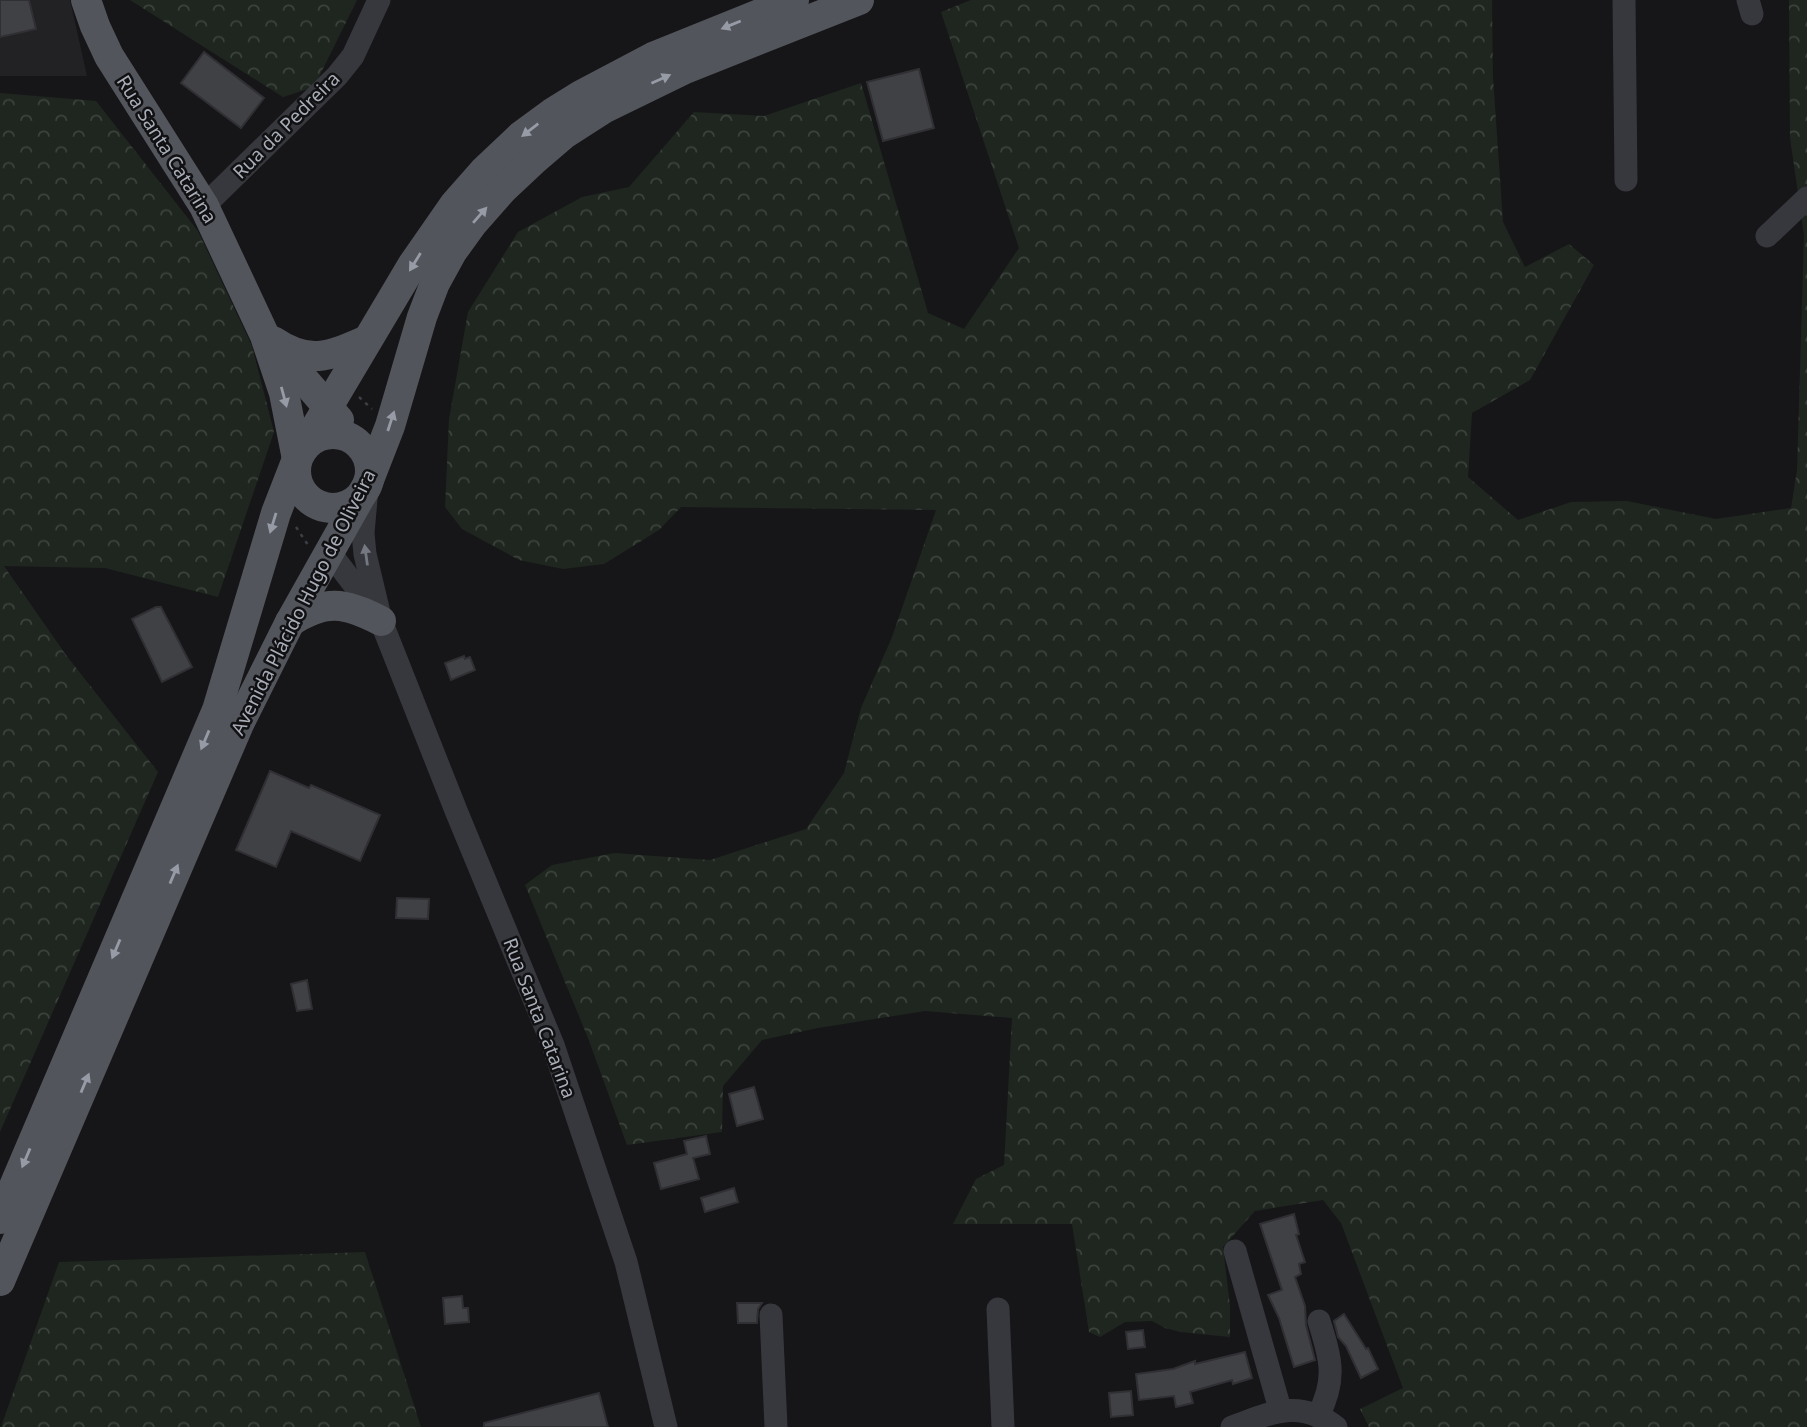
<svg xmlns="http://www.w3.org/2000/svg" width="1807" height="1427" font-family="'Noto Sans',sans-serif">
  <style>
    .built { fill: #222225 }
    .forest { fill: url(#forest-crowns) }
    .building { fill: #404145; stroke: #303034; stroke-width: 2 }
    .lines { fill: none; stroke-linecap: round; stroke-linejoin: round }
    .path { stroke: #3d3f44; stroke-width: 2.5; stroke-dasharray: 3.5 5; stroke-linecap: butt }
    .minor { stroke: #37383d; stroke-width: 23 }
    .major { stroke: #53555c; stroke-width: 30 }
    .oneway { fill: #979ba6 }
    .oneway2 { fill: #757881 }
    .labels { text-anchor: middle; stroke-width: 5; stroke-linejoin: round; paint-order: stroke }
    .street-label { font-size: 19px; fill: #a8adb8; stroke: #111113 }
  </style>
  <defs>
    <pattern id="forest-crowns" width="20" height="18" patternUnits="userSpaceOnUse" patternTransform="scale(1.75)"><rect width="20" height="18" fill="#1e261f"/><path d="M2 6a3 3 0 1 1 6 0M12 15a3 3 0 1 1 6 0" fill="none" stroke="#3c433d"/></pattern>
  </defs>
  <rect width="100%" height="100%" fill="#161618"/>
  <path class="built" d="M 0,0 L 70,0 L 87,76 L 0,76 Z"/>
  <g class="forest">
    <path d="M 130,0 L 357,0 L 314,87 L 283,97 Z"/>
    <path d="M 971,0 L 1492,0 L 1493,77 L 1503,222 L 1525,267 L 1569,244 L 1594,265 L 1530,380 L 1472,413 L 1468,477 L 1518,520 L 1571,502 L 1627,501 L 1716,519 L 1791,508 L 1797,470 L 1804,235 L 1790,138 L 1789,0 L 1807,0 L 1807,1427 L 1369,1427 L 1360,1409 L 1403,1388 L 1341,1223 L 1323,1200 L 1255,1211 L 1223,1247 L 1230,1306 L 1230,1337 L 1180,1332 L 1165,1328 L 1152,1321 L 1125,1322 L 1100,1337 L 1089,1332 L 1072,1224 L 953,1224 L 976,1179 L 1004,1165 L 1012,1018 L 925,1011 L 818,1028 L 762,1040 L 723,1086 L 722,1132 L 627,1145 L 588,1038 L 525,885 L 552,865 L 614,853 L 710,860 L 806,829 L 844,773 L 861,708 L 892,637 L 936,510 L 681,507 L 659,530 L 604,564 L 563,569 L 519,560 L 462,529 L 445,507 L 449,419 L 468,312 L 518,232 L 582,197 L 629,187 L 694,112 L 764,116 L 861,83 L 928,313 L 964,329 L 1019,248 L 941,12 Z"/>
    <path d="M 0,93 L 96,101 L 198,231 L 252,346 L 274,432 L 218,597 L 105,568 L 4,566 L 66,655 L 158,772 L 0,1132 Z"/>
    <path d="M 365,1252 L 421,1427 L 1,1427 L 59,1262 Z"/>
  </g>
  <g class="building">
    <path d="M 0,0 L 29,0 L 36,29 L 0,37 Z"/>
    <path d="M 204,52 L 264,98 L 241,128 L 181,83 Z"/>
    <path d="M 919,69 L 934,128 L 883,141 L 867,82 Z"/>
    <path d="M 156,607 L 161,607 L 192,667 L 162,682 L 132,619 Z"/>
    <path d="M 464,656 L 465,659 L 470,657 L 475,670 L 451,680 L 445,663 Z"/>
    <path d="M 270,771 L 309,788 L 311,785 L 380,815 L 360,861 L 291,831 L 276,867 L 236,850 Z"/>
    <path d="M 397,898 L 429,899 L 428,919 L 396,918 Z"/>
    <path d="M 307,980 L 312,1009 L 297,1011 L 291,984 Z"/>
    <path d="M 754,1087 L 763,1119 L 737,1126 L 729,1094 Z"/>
    <path d="M 706,1136 L 710,1154 L 693,1158 L 699,1179 L 661,1189 L 654,1163 L 687,1154 L 684,1141 Z"/>
    <path d="M 734,1188 L 738,1202 L 705,1212 L 701,1198 Z"/>
    <path d="M 1294,1214 L 1299,1234 L 1296,1235 L 1305,1262 L 1299,1264 L 1301,1274 L 1295,1277 L 1305,1306 L 1306,1325 L 1315,1360 L 1294,1367 L 1279,1318 L 1268,1295 L 1282,1290 L 1260,1224 Z"/>
    <path d="M 462,1296 L 463,1308 L 468,1308 L 469,1322 L 445,1324 L 443,1298 Z"/>
    <path d="M 737,1303 L 762,1303 L 758,1309 L 757,1323 L 738,1323 Z"/>
    <path d="M 1344,1314 L 1366,1349 L 1368,1348 L 1378,1369 L 1361,1378 L 1346,1346 L 1338,1337 L 1334,1321 Z"/>
    <path d="M 1143,1330 L 1145,1347 L 1128,1349 L 1126,1332 Z"/>
    <path d="M 1245,1352 L 1252,1378 L 1233,1384 L 1232,1380 L 1190,1392 L 1193,1403 L 1176,1407 L 1174,1396 L 1139,1400 L 1136,1374 L 1173,1369 L 1195,1361 L 1195,1364 Z"/>
    <path d="M 1131,1391 L 1133,1415 L 1111,1417 L 1109,1393 Z"/>
    <path d="M 599,1393 L 608,1427 L 484,1427 L 484,1423 Z"/>
  </g>
  <g class="lines">
    <g class="path">
      <path d="M 359,397 L 372,409"/>
      <path d="M 296,527 L 308,545"/>
    </g>
    <g class="minor">
      <path d="M 1624,0 L 1626,180"/>
      <path d="M 1748,0 L 1752,14"/>
      <path d="M 204,206 L 337,76 L 353,56 L 379,0"/>
      <path d="M 1767,236 L 1807,198"/>
      <path d="M 367,488 L 363,533 L 365,554 L 381,621 L 457,813 L 553,1045 L 626,1262 L 666,1427"/>
      <path d="M 330,553 L 375,612"/>
      <path d="M 1235,1251 L 1280,1409"/>
      <path d="M 998,1309 L 1003,1427"/>
      <path d="M 771,1315 L 776,1427"/>
      <path d="M 1318,1416 C 1337,1379 1331,1359 1319,1321"/>
      <path d="M 1232,1427 C 1271,1413 1299,1398 1336,1427"/>
    </g>
    <g class="major">
      <path d="M 86,0 L 95,26 L 109,56 L 204,206 L 265,336 L 284,393 L 297,459"/>
      <path d="M 273,341 C 310,366 330,356 367,340"/>
      <path d="M 273,344 L 339,420"/>
      <circle cx="333" cy="471" r="37"/>
      <path d="M 290,622 C 325,599 345,602 381,621"/>
      <path d="M 0,1219 L 217,710 L 276,513 L 297,459 L 413,264 L 454,205 L 484,171 L 522,135 L 552,113 L 581,95 L 653,57 L 794,0"/>
      <path d="M 0,1281 L 239,724 L 290,622 L 367,485 L 390,426 L 422,317 L 435,283 L 452,252 L 473,223 L 503,189 L 535,159 L 563,135 L 605,108 L 685,69 L 859,0"/>
    </g>
  </g>
  <defs><path id="oneway-solid" d="M-6-.8H1V-3.2L6.5 0L1 3.2V.8H-6Z" transform="scale(1.75)"/></defs>
  <g class="oneway">
    <use href="#oneway-solid" transform="translate(731 25) rotate(158)"/>
    <use href="#oneway-solid" transform="translate(661 79) rotate(-24)"/>
    <use href="#oneway-solid" transform="translate(530 130) rotate(142)"/>
    <use href="#oneway-solid" transform="translate(480 215) rotate(-49)"/>
    <use href="#oneway-solid" transform="translate(415 262) rotate(122)"/>
    <use href="#oneway-solid" transform="translate(284 397) rotate(75)"/>
    <use href="#oneway-solid" transform="translate(391 421) rotate(-72)"/>
    <use href="#oneway-solid" transform="translate(273 523) rotate(107)"/>
    <use href="#oneway-solid" transform="translate(205 740) rotate(113)"/>
    <use href="#oneway-solid" transform="translate(174 874) rotate(-67)"/>
    <use href="#oneway-solid" transform="translate(116 949) rotate(113)"/>
    <use href="#oneway-solid" transform="translate(85 1083) rotate(-67)"/>
    <use href="#oneway-solid" transform="translate(26 1158) rotate(113)"/>
  </g>
  <use class="oneway2" href="#oneway-solid" transform="translate(366 555) rotate(-98)"/>
  <g class="labels">
    <g class="street-label">
      <text transform="translate(286 125) rotate(-45)" y="7">Rua da Pedreira</text>
      <text transform="translate(167 149) rotate(58)" y="7">Rua Santa Catarina</text>
      <text transform="translate(303 602) rotate(-63)" y="7">Avenida Plácido Hugo de Oliveira</text>
      <text transform="translate(540 1018) rotate(69)" y="7">Rua Santa Catarina</text>
    </g>
  </g>
</svg>
